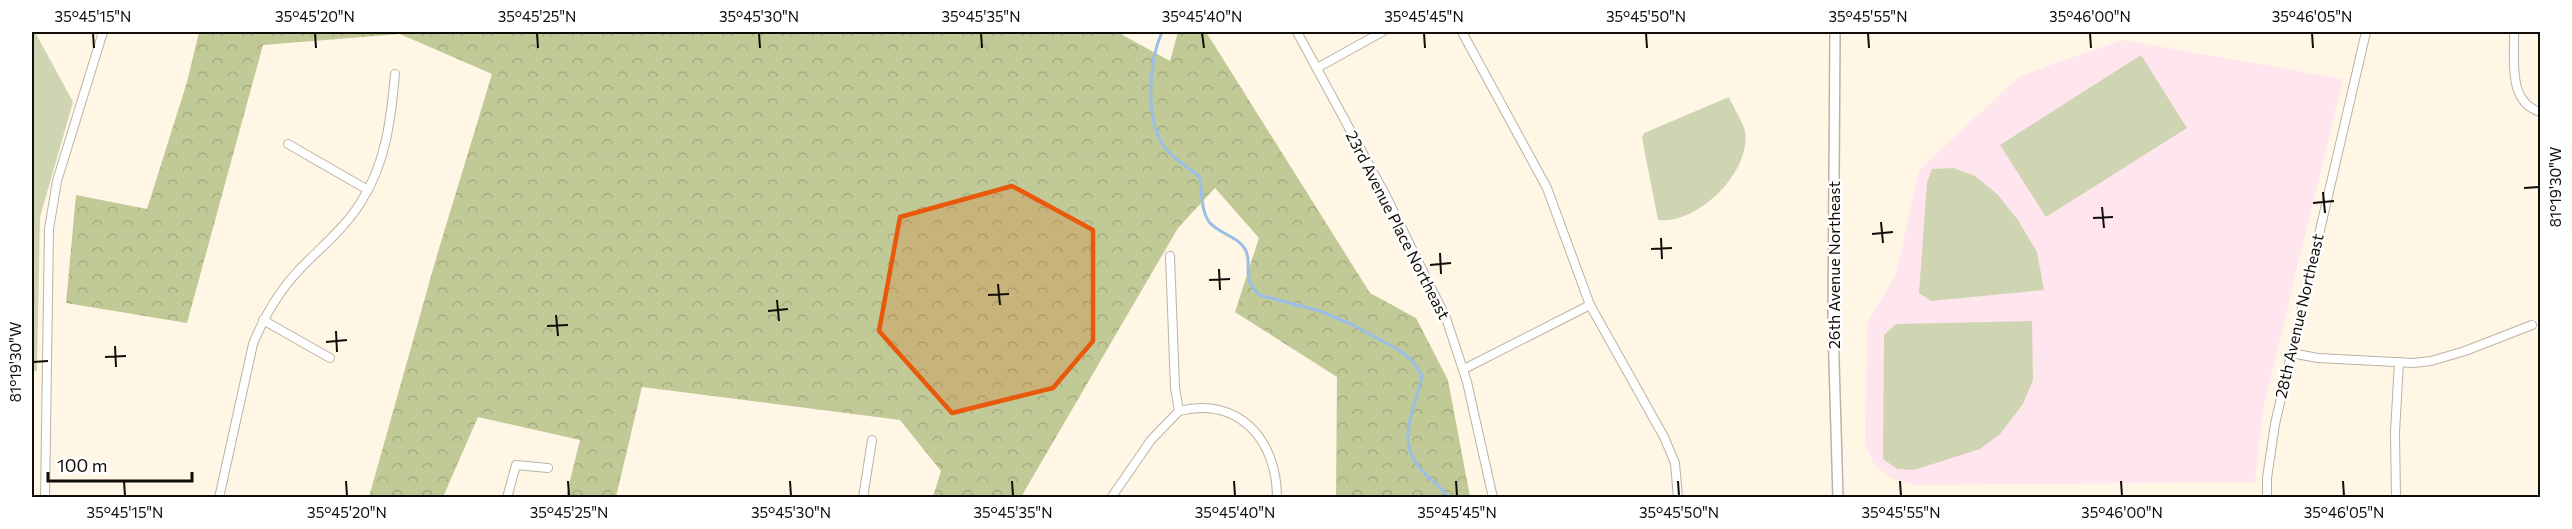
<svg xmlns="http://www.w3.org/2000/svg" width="2572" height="529" font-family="Commissioner,sans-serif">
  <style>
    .education { fill: #ffe5ee }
    .green { fill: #cfd5b2 }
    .forest { fill: url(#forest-crowns) }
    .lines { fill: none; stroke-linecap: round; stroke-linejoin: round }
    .stream { stroke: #9abfe7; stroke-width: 3 }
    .minor-casing { stroke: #bbb3a3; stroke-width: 10 }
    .tertiary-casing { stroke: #bbb3a3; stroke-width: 12 }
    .minor { stroke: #fff; stroke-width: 8 }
    .tertiary { stroke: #fff; stroke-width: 9 }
    .marked { fill: #e8590c; fill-opacity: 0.2; stroke: #e8590c; stroke-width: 4.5; stroke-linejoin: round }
    .ticks { fill: none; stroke: #100d08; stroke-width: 2 }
    .labels { text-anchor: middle; stroke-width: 5; stroke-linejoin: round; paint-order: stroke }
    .street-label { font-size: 16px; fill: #100d08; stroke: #fff }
    .neatline { fill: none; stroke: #100d08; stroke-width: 2 }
    .ticks-label { font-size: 15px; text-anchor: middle; fill: #100d08 }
  </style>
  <defs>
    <pattern id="forest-crowns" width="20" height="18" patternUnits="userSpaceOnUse" patternTransform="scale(1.5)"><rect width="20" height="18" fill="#c1ca96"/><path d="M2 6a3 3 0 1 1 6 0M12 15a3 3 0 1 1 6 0" fill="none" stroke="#a5ac80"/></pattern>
  </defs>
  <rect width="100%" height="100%" fill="#fff6e6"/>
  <path class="education" d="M 2122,40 L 2343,79 L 2264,405 L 2255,482 L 1916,485 L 1891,478 L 1874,465 L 1865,443 L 1867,324 L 1896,274 L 1919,170 L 2020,76 Z"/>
  <g class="green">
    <path d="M 32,32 L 35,32 L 73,102 L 40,217 L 37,371 L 32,371 Z"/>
    <path d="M 2141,55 L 2187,128 L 2046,217 L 2000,145 Z"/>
    <path d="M 1729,97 C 1733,107 1742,120 1745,131 C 1752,171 1698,225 1658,220 L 1642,138 L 1644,133 Z"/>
    <path d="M 1954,168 L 1975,176 L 1997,194 L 2018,220 L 2037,252 L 2044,290 L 1931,301 L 1919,293 L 1927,183 L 1932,169 Z"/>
    <path d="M 2032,321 L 2033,380 L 2023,404 L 2000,434 L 1980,449 L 1914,470 L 1897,469 L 1883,459 L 1884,335 L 1896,324 Z"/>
  </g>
  <path class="forest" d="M 199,32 L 1117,32 L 1170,61 L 1178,32 L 1206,32 L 1370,293 L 1416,318 L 1448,380 L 1470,497 L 1336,497 L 1337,377 L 1235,312 L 1259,238 L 1215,188 L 1178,228 L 1021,497 L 933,497 L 941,471 L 900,420 L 642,387 L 616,497 L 566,497 L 580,440 L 478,417 L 443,497 L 369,497 L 437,255 L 492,74 L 400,34 L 263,45 L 187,323 L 66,303 L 76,195 L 147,209 L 187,82 Z"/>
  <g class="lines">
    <path class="stream" d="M 1162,32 C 1149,61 1145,117 1163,145 C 1172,158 1186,166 1199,176 C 1203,191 1200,209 1209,222 C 1219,234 1240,237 1246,251 C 1253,268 1240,276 1259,295 L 1320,311 L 1351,324 L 1397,349 L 1412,360 L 1422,376 C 1416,408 1395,438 1419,467 C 1428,478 1440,486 1449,498"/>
    <g class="minor-casing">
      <g id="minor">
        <path d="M 1297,32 L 1386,196 L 1446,318 L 1467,382 L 1493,498"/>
        <path d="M 1462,32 L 1547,188 L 1590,305 L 1664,437 L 1675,463 L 1678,498"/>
        <path d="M 2514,32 C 2515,60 2507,101 2540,112"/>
        <path d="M 1317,68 L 1382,32"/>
        <path d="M 288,144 L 368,190"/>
        <path d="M 263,320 L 330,358"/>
        <path d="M 2291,353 L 2318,358 L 2414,363 L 2431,361 L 2465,351 L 2532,325"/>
        <path d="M 1464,369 L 1590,305"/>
        <path d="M 1179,411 C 1239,396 1277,440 1277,498"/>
        <path d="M 45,498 L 49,229 L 57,181 L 103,32"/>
        <path d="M 219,498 L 253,344 C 264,317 278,292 299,270 C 320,248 345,228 361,202 C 386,163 391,119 395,74"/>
        <path d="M 507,498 L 516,465 L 548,468"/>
        <path d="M 863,498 L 872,440"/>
        <path d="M 1111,498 L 1151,440 L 1179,411 L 1175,388 L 1170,256"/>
        <path d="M 2267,498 L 2267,478 L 2275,424 L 2366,32"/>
        <path d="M 2396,498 L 2395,432 L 2399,362"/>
      </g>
    </g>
    <g class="tertiary-casing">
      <path id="tertiary" d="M 1835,32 L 1833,326 L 1838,498"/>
    </g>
    <use href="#minor" class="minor"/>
    <use href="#tertiary" class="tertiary"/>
  </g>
  <path class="marked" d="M 1012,186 L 1093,230 L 1093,341 L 1053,388 L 952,413 L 879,331 L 900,217 Z"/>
  <path class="ticks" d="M 93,33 L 94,48M 315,33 L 316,48M 537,33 L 538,48M 759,33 L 760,48M 981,33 L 982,48M 1202,33 L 1204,48M 1424,33 L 1425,48M 1646,33 L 1647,48M 1868,33 L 1869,48M 2090,33 L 2091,48M 2312,33 L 2313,48M 2524,188 L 2539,187M 2323,192 L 2325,213M 2313,203 L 2334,201M 2102,207 L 2104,228M 2093,218 L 2113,217M 1881,222 L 1883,243M 1872,234 L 1893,232M 1661,238 L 1662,259M 1651,249 L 1672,248M 1440,253 L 1441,274M 1430,265 L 1451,263M 1219,269 L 1220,290M 1209,280 L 1230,279M 998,284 L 1000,305M 988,295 L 1009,294M 777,300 L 779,321M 768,311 L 788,309M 556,315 L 558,336M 547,326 L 568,325M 336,331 L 337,352M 326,342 L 347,340M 115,346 L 116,367M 105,357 L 126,356M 33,362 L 48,361M 124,481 L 125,496M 346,481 L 347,496M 568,481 L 569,496M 790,481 L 791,496M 1012,481 L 1013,496M 1234,481 L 1235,496M 1456,481 L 1457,496M 1678,481 L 1679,496M 1900,481 L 1901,496M 2121,481 L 2122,496M 2343,481 L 2344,496"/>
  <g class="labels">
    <g class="street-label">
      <text transform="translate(1398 225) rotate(63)" y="6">23rd Avenue Place Northeast</text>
      <text transform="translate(1834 265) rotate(-90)" y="6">26th Avenue Northeast</text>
      <text transform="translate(2299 316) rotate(-77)" y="6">28th Avenue Northeast</text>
    </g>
  </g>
  <rect width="2572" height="529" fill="none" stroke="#ffffff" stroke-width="66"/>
  <path d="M48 472v9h144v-9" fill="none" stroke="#100d08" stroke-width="3"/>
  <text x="57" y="472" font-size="18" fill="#100d08" stroke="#ffffff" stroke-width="4.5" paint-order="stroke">100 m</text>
  <rect x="33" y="33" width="2506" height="463" class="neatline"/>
  <g class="ticks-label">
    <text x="93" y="22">35°45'15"N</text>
    <text x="315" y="22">35°45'20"N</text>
    <text x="537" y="22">35°45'25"N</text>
    <text x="759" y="22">35°45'30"N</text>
    <text x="981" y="22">35°45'35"N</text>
    <text x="1202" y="22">35°45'40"N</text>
    <text x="1424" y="22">35°45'45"N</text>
    <text x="1646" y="22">35°45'50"N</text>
    <text x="1868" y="22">35°45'55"N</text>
    <text x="2090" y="22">35°46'00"N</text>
    <text x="2312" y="22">35°46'05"N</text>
    <text transform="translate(2556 187) rotate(-90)" y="5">81°19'30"W</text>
    <text transform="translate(16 362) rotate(-90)" y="5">81°19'30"W</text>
    <text x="125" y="518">35°45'15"N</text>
    <text x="347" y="518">35°45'20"N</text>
    <text x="569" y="518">35°45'25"N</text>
    <text x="791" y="518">35°45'30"N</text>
    <text x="1013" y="518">35°45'35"N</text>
    <text x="1235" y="518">35°45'40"N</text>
    <text x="1457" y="518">35°45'45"N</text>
    <text x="1679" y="518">35°45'50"N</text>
    <text x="1901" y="518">35°45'55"N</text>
    <text x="2122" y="518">35°46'00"N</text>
    <text x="2344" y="518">35°46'05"N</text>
  </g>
</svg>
